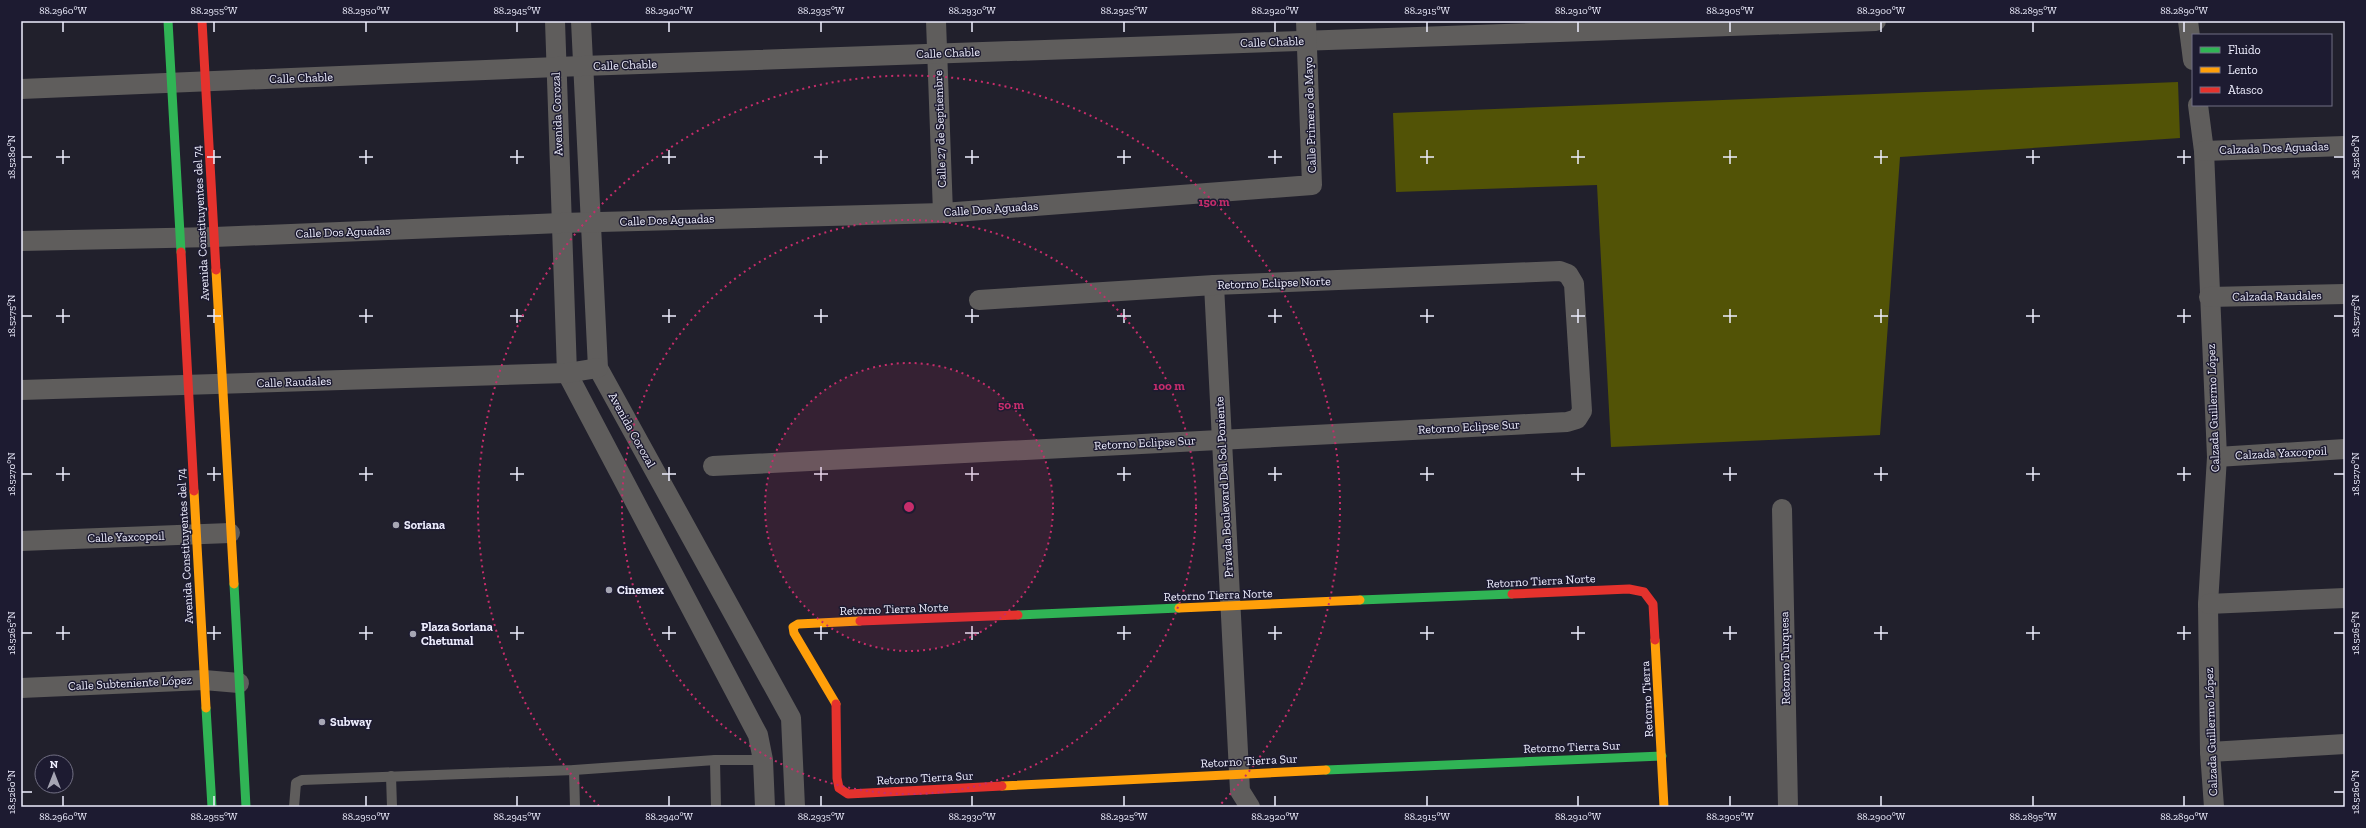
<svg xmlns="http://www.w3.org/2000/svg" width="2366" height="828" font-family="'Zilla Slab',serif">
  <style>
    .forest { fill: #525306 }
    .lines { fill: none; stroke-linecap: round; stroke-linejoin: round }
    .lane { stroke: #5f5d5c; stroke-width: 10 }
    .street { stroke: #5f5d5c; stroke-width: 20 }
    .fast { stroke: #30b455; stroke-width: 9 }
    .slow { stroke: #ff9f0a; stroke-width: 9 }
    .jam { stroke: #e5322d; stroke-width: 9 }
    .ticks { fill: none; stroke: #eeeefe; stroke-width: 1.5 }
    .ring { fill: none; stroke: #c62d6b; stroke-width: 2; stroke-dasharray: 2 4 }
    .poi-dot { fill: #a6a6b4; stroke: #1d1b31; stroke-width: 1.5 }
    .labels { text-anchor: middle; stroke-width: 3; stroke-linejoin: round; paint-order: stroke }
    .street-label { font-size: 12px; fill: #eeeefe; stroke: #1d1b31 }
    .poi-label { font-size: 12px; font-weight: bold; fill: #eeeefe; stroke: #1d1b31; text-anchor: start }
    .centre { fill: #c62d6b; stroke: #1d1b31; stroke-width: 2 }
    .ring-label { font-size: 12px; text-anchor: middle; font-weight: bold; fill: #c62d6b; stroke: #1d1b31; stroke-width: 3; stroke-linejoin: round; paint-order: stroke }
    .neatline { fill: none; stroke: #eeeefe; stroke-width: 1.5 }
    .ticks-label { font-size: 10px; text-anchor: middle; fill: #eeeefe }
  </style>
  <rect width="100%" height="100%" fill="#21202c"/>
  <path class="forest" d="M 2178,82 L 2180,138 L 1900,157 L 1880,435 L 1611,447 L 1597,185 L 1396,192 L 1393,113 Z"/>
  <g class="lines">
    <g class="lane">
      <path d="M 715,760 L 716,807"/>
      <path d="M 574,770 L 575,807"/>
      <path d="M 391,776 L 392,807"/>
      <path d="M 294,807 L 296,783 L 302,780 L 574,770 L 715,760 L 763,760"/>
    </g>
    <g class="street">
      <path d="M 555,21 L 567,373 L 758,735 L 763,760 L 765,807"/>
      <path d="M 581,21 L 598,368 L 791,718 L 795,807"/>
      <path d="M 936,21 L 943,213"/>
      <path d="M 2188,21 L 2193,60"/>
      <path d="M 21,89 L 582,66 L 1876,21"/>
      <path d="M 2198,105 L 2204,151 L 2217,457 L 2208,604 L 2210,752 L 2214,807"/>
      <path d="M 2204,151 L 2345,146"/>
      <path d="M 21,241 L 214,237 L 561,223 L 943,213 L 1312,185 L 1306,21"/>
      <path d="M 1214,285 L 1240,791 L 1250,807"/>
      <path d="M 2209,297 L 2345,294"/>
      <path d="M 21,390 L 567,373 L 598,368"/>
      <path d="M 2217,457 L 2345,449"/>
      <path d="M 713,466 L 1567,422 L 1577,419 L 1582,411 L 1574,284 L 1568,274 L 1560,271 L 1214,285 L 979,300"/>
      <path d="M 1782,509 L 1788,807"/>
      <path d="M 21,541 L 230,533"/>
      <path d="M 2208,604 L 2345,598"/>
      <path d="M 21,688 L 204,680 L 239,683"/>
      <path d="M 2210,752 L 2345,744"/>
    </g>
    <g class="fast">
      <path d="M 168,21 L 181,252"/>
      <path d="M 234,584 L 246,807"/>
      <path d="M 1360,600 L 1512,594"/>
      <path d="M 1018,615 L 1179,608"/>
      <path d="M 206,708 L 212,807"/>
      <path d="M 1326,770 L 1662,756"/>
    </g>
    <g class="slow">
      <path d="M 216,270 L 234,584"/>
      <path d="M 194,491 L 206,708"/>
      <path d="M 1179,608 L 1360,600"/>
      <path d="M 1655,640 L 1664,807"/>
      <path d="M 836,704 L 794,633 L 793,627 L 798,624 L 860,621"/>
      <path d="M 1002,786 L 1326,770"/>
    </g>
    <g class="jam">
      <path d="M 202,21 L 216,270"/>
      <path d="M 181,252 L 194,491"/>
      <path d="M 1512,594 L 1629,589 L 1644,592 L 1653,604 L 1655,640"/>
      <path d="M 860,621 L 1018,615"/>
      <path d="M 836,704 L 837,778 L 839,788 L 848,794 L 1002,786"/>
    </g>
  </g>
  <path class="ticks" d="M 63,22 L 63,32M 214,22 L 214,32M 366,22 L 366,32M 517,22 L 517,32M 669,22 L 669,32M 821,22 L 821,32M 972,22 L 972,32M 1124,22 L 1124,32M 1275,22 L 1275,32M 1427,22 L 1427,32M 1578,22 L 1578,32M 1730,22 L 1730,32M 1881,22 L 1881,32M 2033,22 L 2033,32M 2184,22 L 2184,32M 63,150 L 63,164M 214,150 L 214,164M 366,150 L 366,164M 517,150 L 517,164M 669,150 L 669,164M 821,150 L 821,164M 972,150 L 972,164M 1124,150 L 1124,164M 1275,150 L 1275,164M 1427,150 L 1427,164M 1578,150 L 1578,164M 1730,150 L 1730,164M 1881,150 L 1881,164M 2033,150 L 2033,164M 2184,150 L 2184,164M 22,157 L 32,157M 56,157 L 70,157M 207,157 L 221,157M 359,157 L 373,157M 510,157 L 524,157M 662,157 L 676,157M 814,157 L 828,157M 965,157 L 979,157M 1117,157 L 1131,157M 1268,157 L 1282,157M 1420,157 L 1434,157M 1571,157 L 1585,157M 1723,157 L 1737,157M 1874,157 L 1888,157M 2026,157 L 2040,157M 2177,157 L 2191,157M 2334,157 L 2344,157M 63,309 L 63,323M 214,309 L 214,323M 366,309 L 366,323M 517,309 L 517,323M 669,309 L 669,323M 821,309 L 821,323M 972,309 L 972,323M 1124,309 L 1124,323M 1275,309 L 1275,323M 1427,309 L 1427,323M 1578,309 L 1578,323M 1730,309 L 1730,323M 1881,309 L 1881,323M 2033,309 L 2033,323M 2184,309 L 2184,323M 22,316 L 32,316M 56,316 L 70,316M 207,316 L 221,316M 359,316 L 373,316M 510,316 L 524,316M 662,316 L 676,316M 814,316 L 828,316M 965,316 L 979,316M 1117,316 L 1131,316M 1268,316 L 1282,316M 1420,316 L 1434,316M 1571,316 L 1585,316M 1723,316 L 1737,316M 1874,316 L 1888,316M 2026,316 L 2040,316M 2177,316 L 2191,316M 2334,316 L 2344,316M 63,467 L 63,481M 214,467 L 214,481M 366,467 L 366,481M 517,467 L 517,481M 669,467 L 669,481M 821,467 L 821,481M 972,467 L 972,481M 1124,467 L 1124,481M 1275,467 L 1275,481M 1427,467 L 1427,481M 1578,467 L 1578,481M 1730,467 L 1730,481M 1881,467 L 1881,481M 2033,467 L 2033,481M 2184,467 L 2184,481M 22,474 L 32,474M 56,474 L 70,474M 207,474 L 221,474M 359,474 L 373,474M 510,474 L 524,474M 662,474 L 676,474M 814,474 L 828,474M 965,474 L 979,474M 1117,474 L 1131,474M 1268,474 L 1282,474M 1420,474 L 1434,474M 1571,474 L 1585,474M 1723,474 L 1737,474M 1874,474 L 1888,474M 2026,474 L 2040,474M 2177,474 L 2191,474M 2334,474 L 2344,474M 63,626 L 63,640M 214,626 L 214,640M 366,626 L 366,640M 517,626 L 517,640M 669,626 L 669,640M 821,626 L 821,640M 972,626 L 972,640M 1124,626 L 1124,640M 1275,626 L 1275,640M 1427,626 L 1427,640M 1578,626 L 1578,640M 1730,626 L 1730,640M 1881,626 L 1881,640M 2033,626 L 2033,640M 2184,626 L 2184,640M 22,633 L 32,633M 56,633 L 70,633M 207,633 L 221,633M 359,633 L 373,633M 510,633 L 524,633M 662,633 L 676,633M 814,633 L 828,633M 965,633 L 979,633M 1117,633 L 1131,633M 1268,633 L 1282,633M 1420,633 L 1434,633M 1571,633 L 1585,633M 1723,633 L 1737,633M 1874,633 L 1888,633M 2026,633 L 2040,633M 2177,633 L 2191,633M 2334,633 L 2344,633M 22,792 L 32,792M 2334,792 L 2344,792M 63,796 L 63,806M 214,796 L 214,806M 366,796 L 366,806M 517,796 L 517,806M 669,796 L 669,806M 821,796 L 821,806M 972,796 L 972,806M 1124,796 L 1124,806M 1275,796 L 1275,806M 1427,796 L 1427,806M 1578,796 L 1578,806M 1730,796 L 1730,806M 1881,796 L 1881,806M 2033,796 L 2033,806M 2184,796 L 2184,806"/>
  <circle cx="909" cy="507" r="144" fill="#c62d6b" fill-opacity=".12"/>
  <g class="ring">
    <circle cx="909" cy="507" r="144"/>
    <circle cx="909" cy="507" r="287"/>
    <path d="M599 806A431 431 0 1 1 1219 806"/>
  </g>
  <g class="poi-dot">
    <circle cx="396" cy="525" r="4"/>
    <circle cx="609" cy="590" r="4"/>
    <circle cx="413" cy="634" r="4"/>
    <circle cx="322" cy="722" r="4"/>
  </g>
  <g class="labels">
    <g class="street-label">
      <text transform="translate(1272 42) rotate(-2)" y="4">Calle Chable</text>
      <text transform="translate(948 53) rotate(-2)" y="4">Calle Chable</text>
      <text transform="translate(625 65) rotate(-2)" y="4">Calle Chable</text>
      <text transform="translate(301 78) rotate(-2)" y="4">Calle Chable</text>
      <text transform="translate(557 114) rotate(-92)" y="4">Avenida Corozal</text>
      <text transform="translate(1310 115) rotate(-92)" y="4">Calle Primero de Mayo</text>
      <text transform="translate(940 129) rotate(-92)" y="4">Calle 27 de Septiembre</text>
      <text transform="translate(2274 148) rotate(-2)" y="4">Calzada Dos Aguadas</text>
      <text transform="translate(991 209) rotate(-4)" y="4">Calle Dos Aguadas</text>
      <text transform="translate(667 220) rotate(-2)" y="4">Calle Dos Aguadas</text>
      <text transform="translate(201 223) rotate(-93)" y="4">Avenida Constituyentes del 74</text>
      <text transform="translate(343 232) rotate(-2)" y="4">Calle Dos Aguadas</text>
      <text transform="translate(1274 283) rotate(-2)" y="4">Retorno Eclipse Norte</text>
      <text transform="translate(2277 296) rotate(-1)" y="4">Calzada Raudales</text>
      <text transform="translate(294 382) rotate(-2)" y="4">Calle Raudales</text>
      <text transform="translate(2213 408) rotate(-92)" y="4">Calzada Guillermo López</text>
      <text transform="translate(1469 427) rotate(-3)" y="4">Retorno Eclipse Sur</text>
      <text transform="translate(632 430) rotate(61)" y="4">Avenida Corozal</text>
      <text transform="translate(1145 443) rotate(-3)" y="4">Retorno Eclipse Sur</text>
      <text transform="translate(2281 453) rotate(-3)" y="4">Calzada Yaxcopoil</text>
      <text transform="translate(1224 487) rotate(-93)" y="4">Privada Boulevard Del Sol Poniente</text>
      <text transform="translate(126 537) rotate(-2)" y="4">Calle Yaxcopoil</text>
      <text transform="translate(185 546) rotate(-93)" y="4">Avenida Constituyentes del 74</text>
      <text transform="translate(1541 581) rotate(-3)" y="4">Retorno Tierra Norte</text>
      <text transform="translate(1218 595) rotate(-2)" y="4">Retorno Tierra Norte</text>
      <text transform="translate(894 609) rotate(-2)" y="4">Retorno Tierra Norte</text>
      <text transform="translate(1785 658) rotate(-91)" y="4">Retorno Turquesa</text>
      <text transform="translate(130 683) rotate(-3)" y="4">Calle Subteniente López</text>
      <text transform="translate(1647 699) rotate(-93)" y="4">Retorno Tierra</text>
      <text transform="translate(2211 732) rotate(-92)" y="4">Calzada Guillermo López</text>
      <text transform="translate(1572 747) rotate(-2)" y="4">Retorno Tierra Sur</text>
      <text transform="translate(1249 761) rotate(-3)" y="4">Retorno Tierra Sur</text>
      <text transform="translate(925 778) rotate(-3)" y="4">Retorno Tierra Sur</text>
    </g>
    <g class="poi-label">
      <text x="404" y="529">Soriana</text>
      <text x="617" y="594">Cinemex</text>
      <text x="421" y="631">Plaza Soriana<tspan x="421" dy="14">Chetumal</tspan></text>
      <text x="330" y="726">Subway</text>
    </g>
  </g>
  <circle cx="909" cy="507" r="6" class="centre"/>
  <g class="ring-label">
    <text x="1214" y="206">150 m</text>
    <text x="1169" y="390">100 m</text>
    <text x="1011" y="409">50 m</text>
  </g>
  <rect width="2366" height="828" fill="none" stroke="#1d1b31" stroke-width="44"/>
  <rect x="2192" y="34" width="140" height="72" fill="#1d1b31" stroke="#716f83"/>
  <rect x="2200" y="47" width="20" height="6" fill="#30b455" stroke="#716f83"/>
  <text x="2228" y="54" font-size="12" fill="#eeeefe">Fluido</text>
  <rect x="2200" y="67" width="20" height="6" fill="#ff9f0a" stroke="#716f83"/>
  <text x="2228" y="74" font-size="12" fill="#eeeefe">Lento</text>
  <rect x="2200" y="87" width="20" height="6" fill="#e5322d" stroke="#716f83"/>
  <text x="2228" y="94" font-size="12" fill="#eeeefe">Atasco</text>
  <g transform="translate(54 774)"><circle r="19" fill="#1d1b31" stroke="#716f83"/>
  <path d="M0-3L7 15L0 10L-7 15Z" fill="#a6a6b4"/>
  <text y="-6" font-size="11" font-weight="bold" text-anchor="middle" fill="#eeeefe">N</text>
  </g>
  <rect x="22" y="22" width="2322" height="784" class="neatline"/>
  <g class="ticks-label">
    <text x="63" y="14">88.2960°W</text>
    <text x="214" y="14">88.2955°W</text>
    <text x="366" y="14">88.2950°W</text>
    <text x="517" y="14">88.2945°W</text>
    <text x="669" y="14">88.2940°W</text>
    <text x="821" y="14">88.2935°W</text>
    <text x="972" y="14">88.2930°W</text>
    <text x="1124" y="14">88.2925°W</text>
    <text x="1275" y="14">88.2920°W</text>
    <text x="1427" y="14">88.2915°W</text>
    <text x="1578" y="14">88.2910°W</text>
    <text x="1730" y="14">88.2905°W</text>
    <text x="1881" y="14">88.2900°W</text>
    <text x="2033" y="14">88.2895°W</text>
    <text x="2184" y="14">88.2890°W</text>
    <text transform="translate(11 157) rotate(-90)" y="4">18.5280°N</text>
    <text transform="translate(2355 157) rotate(-90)" y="4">18.5280°N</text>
    <text transform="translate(11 316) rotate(-90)" y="4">18.5275°N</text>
    <text transform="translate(2355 316) rotate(-90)" y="4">18.5275°N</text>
    <text transform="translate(11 474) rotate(-90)" y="4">18.5270°N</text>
    <text transform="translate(2355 474) rotate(-90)" y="4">18.5270°N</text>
    <text transform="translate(11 633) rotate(-90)" y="4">18.5265°N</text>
    <text transform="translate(2355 633) rotate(-90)" y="4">18.5265°N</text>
    <text transform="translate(11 792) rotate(-90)" y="4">18.5260°N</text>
    <text transform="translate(2355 792) rotate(-90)" y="4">18.5260°N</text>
    <text x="63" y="820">88.2960°W</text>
    <text x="214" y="820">88.2955°W</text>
    <text x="366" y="820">88.2950°W</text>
    <text x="517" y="820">88.2945°W</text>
    <text x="669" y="820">88.2940°W</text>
    <text x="821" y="820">88.2935°W</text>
    <text x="972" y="820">88.2930°W</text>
    <text x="1124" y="820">88.2925°W</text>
    <text x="1275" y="820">88.2920°W</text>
    <text x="1427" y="820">88.2915°W</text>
    <text x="1578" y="820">88.2910°W</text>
    <text x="1730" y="820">88.2905°W</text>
    <text x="1881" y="820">88.2900°W</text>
    <text x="2033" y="820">88.2895°W</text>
    <text x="2184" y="820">88.2890°W</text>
  </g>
</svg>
